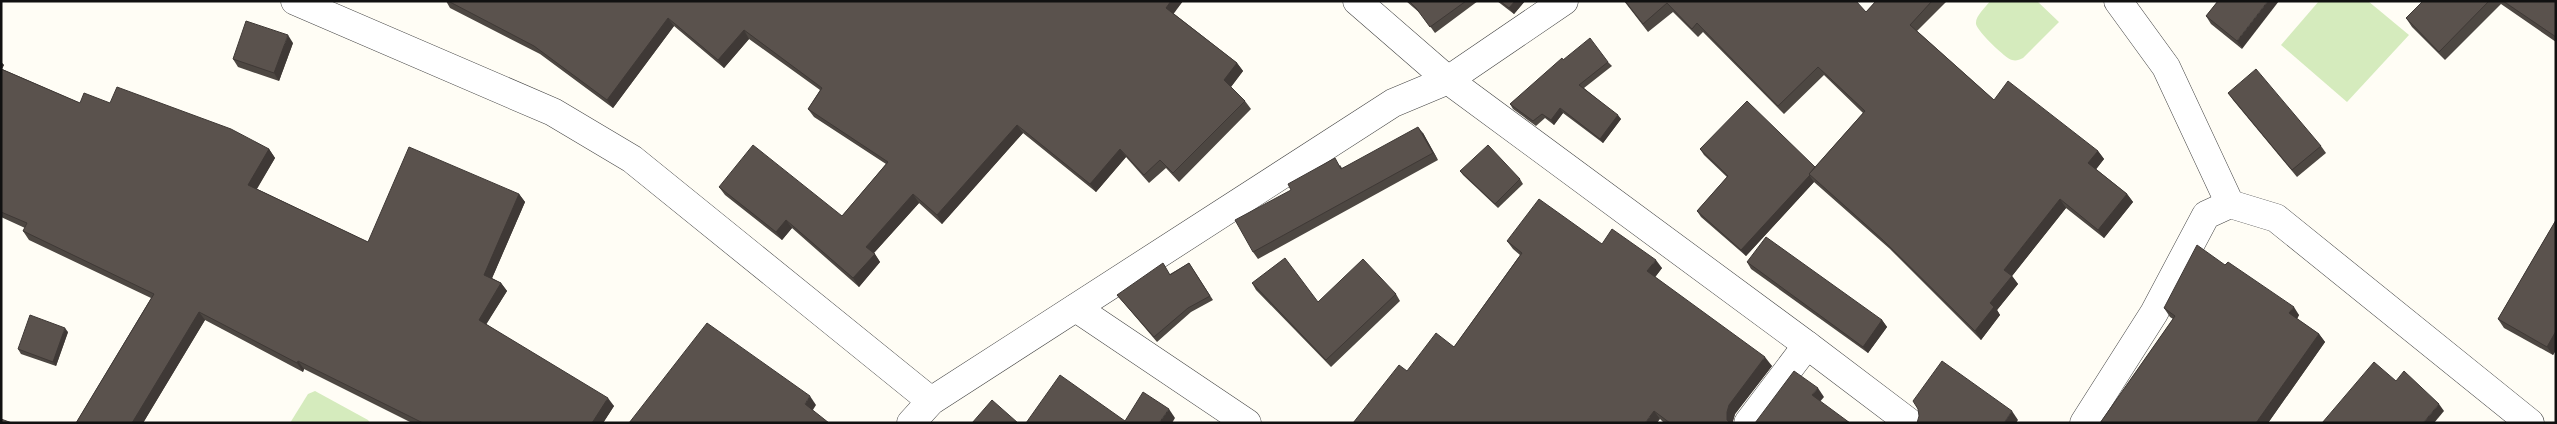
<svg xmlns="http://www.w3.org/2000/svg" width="2557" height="424" font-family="'Libre Baskerville',serif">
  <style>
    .green { fill: #d5ebbd }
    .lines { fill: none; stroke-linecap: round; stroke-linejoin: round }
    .minor-casing { stroke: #444; stroke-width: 29 }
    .minor { stroke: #fff; stroke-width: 28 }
    .wall { fill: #4d4742 }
    .shaded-wall { fill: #3f3936 }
    .building { fill: #5a524d; stroke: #3f3936 }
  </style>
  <rect width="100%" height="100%" fill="#fffdf5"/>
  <g class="green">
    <path d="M 1990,1 L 2037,1 L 2059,22 L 2023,58 C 2019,60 2016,61 2012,60 C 2006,59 1977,31 1976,24 C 1975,16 1986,7 1990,1 Z"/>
    <path d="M 2319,1 L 2368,1 L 2409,35 L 2347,102 L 2281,45 Z"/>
    <path d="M 315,391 L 368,420 L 370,423 L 290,423 L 308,394 Z"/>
  </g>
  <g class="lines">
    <g class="minor-casing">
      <g id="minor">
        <path d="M 295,1 L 553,112 L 632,159 L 931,401"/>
        <path d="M 1357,1 L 1448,80 L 1807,345 L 1910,423"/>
        <path d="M 2118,1 L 2166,67 L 2230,204"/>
        <path d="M 1076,308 L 1247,423"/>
        <path d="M 911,423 L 931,401 L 1393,103 L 1448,80 L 1564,1"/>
        <path d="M 1748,423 L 1807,345"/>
        <path d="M 2084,423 L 2154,313 L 2206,215 L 2230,204 L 2276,218 L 2530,423"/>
      </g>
    </g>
    <use href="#minor" class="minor"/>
  </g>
  <g class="wall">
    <path d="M 446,1 L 1183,1 L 1173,13 L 1237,63 L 1243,71 L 1231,87 L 1245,101 L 1251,109 L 1179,182 L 1166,168 L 1149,183 L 1126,157 L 1096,192 L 1023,133 L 942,224 L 919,203 L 874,253 L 880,262 L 859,287 L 792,228 L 782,240 L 725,195 L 719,187 L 842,216 L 886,164 L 814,117 L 808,109 L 820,90 L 749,39 L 724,68 L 674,26 L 613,108 L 540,54 L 450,8 Z"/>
    <path d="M 1406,1 L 1478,1 L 1435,33 L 1421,14 Z"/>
    <path d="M 1497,1 L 1525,1 L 1514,14 Z"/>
    <path d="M 1624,1 L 1866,12 L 1876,1 L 1947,1 L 1917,31 L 1994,100 L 2098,151 L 2104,159 L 2096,169 L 2127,194 L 2133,202 L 2104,238 L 2066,208 L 2012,276 L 2018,284 L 1997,310 L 2000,315 L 1981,340 L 1890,249 L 1814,182 L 1746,256 L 1701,217 L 1697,211 L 1727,177 L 1704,155 L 1700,149 L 1815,167 L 1863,113 L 1824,75 L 1784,114 L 1703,32 L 1698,37 L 1673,12 L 1648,32 Z"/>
    <path d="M 2218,1 L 2242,49 L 2211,24 L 2206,16 Z"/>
    <path d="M 2423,1 L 2556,1 L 2556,42 L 2501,4 L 2445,60 L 2412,27 L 2406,18 Z"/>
    <path d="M 293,43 L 279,81 L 238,67 L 233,59 Z"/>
    <path d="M 1563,60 L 1608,62 L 1612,66 L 1584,88 L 1621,119 L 1603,143 L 1563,113 L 1554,125 L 1545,118 L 1536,126 L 1513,109 L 1510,104 Z"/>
    <path d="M 1,62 L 4,65 L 2,69 L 80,103 L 110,103 L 269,149 L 275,158 L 257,189 L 368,242 L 519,194 L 525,202 L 492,278 L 501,283 L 507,291 L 486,324 L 614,406 L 603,423 L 412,423 L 304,369 L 303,372 L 205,320 L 143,423 L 76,423 L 151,298 L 29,240 L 23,231 L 25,228 L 1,217 Z"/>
    <path d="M 2228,93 L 2321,146 L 2326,153 L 2297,177 L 2233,100 Z"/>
    <path d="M 1423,133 L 1438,160 L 1258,259 L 1253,252 L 1340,165 L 1342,168 Z"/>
    <path d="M 1460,171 L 1520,179 L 1523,184 L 1498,208 L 1463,175 Z"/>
    <path d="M 2556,220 L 2556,350 L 2553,355 L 2504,328 L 2498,319 Z"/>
    <path d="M 1507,241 L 1602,244 L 1662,268 L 1655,277 L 1772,366 L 1735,414 L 1733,421 L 1733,423 L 1664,423 L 1660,419 L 1407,371 L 1454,347 L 1520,255 L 1513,249 Z"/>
    <path d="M 1747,262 L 1882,320 L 1887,327 L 1868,353 L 1751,269 Z"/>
    <path d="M 1189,263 L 1213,300 L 1191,312 L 1157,342 L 1117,295 L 1170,274 Z"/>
    <path d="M 2225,265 L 2299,315 L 2297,319 L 2319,334 L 2325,342 L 2268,423 L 2100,423 L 2173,319 L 2170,317 L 2164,308 Z"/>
    <path d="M 1252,283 L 1318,302 L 1396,294 L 1400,301 L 1331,367 L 1256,290 Z"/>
    <path d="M 68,332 L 56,366 L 21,354 L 18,349 Z"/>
  </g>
  <g class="shaded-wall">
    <path d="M 1171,1 L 1183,1 L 1172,16 L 1166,8 Z"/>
    <path d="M 1515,1 L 1525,1 L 1514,14 L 1509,8 Z"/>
    <path d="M 2268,1 L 2279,1 L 2242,49 L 2237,41 Z"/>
    <path d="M 668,18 L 674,26 L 613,108 L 607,100 Z"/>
    <path d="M 744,30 L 749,39 L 724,68 L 718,60 Z"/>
    <path d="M 288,35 L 293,43 L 279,81 L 274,73 Z"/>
    <path d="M 1,62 L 4,65 L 1,70 Z"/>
    <path d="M 1237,63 L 1243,71 L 1230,88 L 1224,80 Z"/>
    <path d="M 1560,108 L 1563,113 L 1554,125 L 1551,120 Z"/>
    <path d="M 1618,115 L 1621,119 L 1603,143 L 1600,139 Z"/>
    <path d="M 1017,125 L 1023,133 L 942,224 L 937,215 Z"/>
    <path d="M 1418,127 L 1423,133 L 1438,160 L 1433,153 Z"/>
    <path d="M 269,149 L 275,158 L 254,193 L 248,185 Z"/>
    <path d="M 1120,149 L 1126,157 L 1096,192 L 1090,184 Z"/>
    <path d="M 2098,151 L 2104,159 L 2094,172 L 2088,163 Z"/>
    <path d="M 1809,175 L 1814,182 L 1746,256 L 1741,250 Z"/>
    <path d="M 519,194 L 525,202 L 490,283 L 484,275 Z"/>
    <path d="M 913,194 L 919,203 L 872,255 L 866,247 Z"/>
    <path d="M 2127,194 L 2133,202 L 2104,238 L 2098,230 Z"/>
    <path d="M 2060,199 L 2066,208 L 2012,276 L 2018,284 L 1997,310 L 2000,315 L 1981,340 L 1975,331 L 1990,303 L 2004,270 Z"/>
    <path d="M 786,220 L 792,228 L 782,240 L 776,232 Z"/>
    <path d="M 875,254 L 880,262 L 859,287 L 853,278 Z"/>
    <path d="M 1656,260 L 1662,268 L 1653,280 L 1647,271 Z"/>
    <path d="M 501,283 L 507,291 L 484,328 L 479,320 Z"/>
    <path d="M 2294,307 L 2299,315 L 2295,322 L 2289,313 Z"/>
    <path d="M 199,312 L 205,320 L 143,423 L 132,423 Z"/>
    <path d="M 1882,320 L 1887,327 L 1868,353 L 1863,347 Z"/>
    <path d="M 65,328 L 68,332 L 56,366 L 53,362 Z"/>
    <path d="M 2556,331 L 2556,350 L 2553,355 L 2547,347 Z"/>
    <path d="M 2319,334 L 2325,342 L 2268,423 L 2256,423 Z"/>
    <path d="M 1765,357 L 1772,366 L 1735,414 L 1733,421 L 1733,423 L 1729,423 L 1727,420 L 1727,412 L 1729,405 Z"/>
    <path d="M 298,361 L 304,369 L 303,372 L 297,363 Z"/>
    <path d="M 1818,388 L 1824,397 L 1818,404 L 1812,395 Z"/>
    <path d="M 810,396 L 816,405 L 811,413 L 805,404 Z"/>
    <path d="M 608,398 L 614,406 L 603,423 L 592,423 Z"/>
    <path d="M 2439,404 L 2444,411 L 2434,423 L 2423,423 Z"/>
    <path d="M 1169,409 L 1175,418 L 1172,423 L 1159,423 Z"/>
    <path d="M 1654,411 L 1660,419 L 1657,423 L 1645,423 Z"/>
    <path d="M 2012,411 L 2018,420 L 2016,423 L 2004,423 Z"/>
  </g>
  <g class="building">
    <path d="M 448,1 L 1171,1 L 1166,8 L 1237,63 L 1224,80 L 1245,101 L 1173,173 L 1160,160 L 1144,175 L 1120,149 L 1090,184 L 1017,125 L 937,215 L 913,194 L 866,247 L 875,254 L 853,278 L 786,220 L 776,232 L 719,187 L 753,145 L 842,216 L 888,162 L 808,109 L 822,88 L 744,30 L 718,60 L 668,18 L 607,100 L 534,46 Z"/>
    <path d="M 1409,1 L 1466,1 L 1430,27 L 1416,8 Z"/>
    <path d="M 1500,1 L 1515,1 L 1509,8 Z"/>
    <path d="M 1625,1 L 1856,1 L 1866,12 L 1876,1 L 1932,1 L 1910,25 L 1994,100 L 2008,81 L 2098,151 L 2088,163 L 2127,194 L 2098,230 L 2060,199 L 2004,270 L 2012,276 L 1990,303 L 1994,307 L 1975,331 L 1884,241 L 1809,174 L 1865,111 L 1818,67 L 1778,106 L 1697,23 L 1692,29 L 1667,3 L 1643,24 Z"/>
    <path d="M 2218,1 L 2268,1 L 2237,41 L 2206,16 Z"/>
    <path d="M 2423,1 L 2489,1 L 2439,52 L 2406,18 Z"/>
    <path d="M 2503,1 L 2556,1 L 2556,37 Z"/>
    <path d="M 246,21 L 288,35 L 274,73 L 233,59 Z"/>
    <path d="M 1590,38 L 1608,62 L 1579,85 L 1618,115 L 1600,139 L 1560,108 L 1551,120 L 1542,114 L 1533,121 L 1510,104 L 1562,58 L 1563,60 Z"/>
    <path d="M 1,69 L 80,103 L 84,93 L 110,103 L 117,87 L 231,129 L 269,149 L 248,185 L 368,242 L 409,147 L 519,194 L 484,275 L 501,283 L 479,320 L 608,398 L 592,423 L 423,423 L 298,361 L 297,363 L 199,312 L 132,423 L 76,423 L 154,294 L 23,231 L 27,223 L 1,212 Z"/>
    <path d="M 2256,69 L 2321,146 L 2292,170 L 2228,93 Z"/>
    <path d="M 1747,101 L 1815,167 L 1809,174 L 1810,175 L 1741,250 L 1697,211 L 1728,176 L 1700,149 Z"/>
    <path d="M 1418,127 L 1433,153 L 1253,252 L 1235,220 L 1291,190 L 1288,184 L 1335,158 L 1341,169 Z"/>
    <path d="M 1488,145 L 1520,179 L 1495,204 L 1460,171 Z"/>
    <path d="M 1539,199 L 1602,244 L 1612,229 L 1656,260 L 1647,271 L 1765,357 L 1729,405 L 1727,412 L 1727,420 L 1730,423 L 1670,423 L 1654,411 L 1645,423 L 1353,423 L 1399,365 L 1407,371 L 1436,333 L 1454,347 L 1522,253 L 1507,241 Z"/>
    <path d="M 2556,220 L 2556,331 L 2547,347 L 2498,319 Z"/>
    <path d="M 1766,237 L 1882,320 L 1863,347 L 1747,262 Z"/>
    <path d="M 2197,245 L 2225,265 L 2228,262 L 2294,307 L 2289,313 L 2319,334 L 2256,423 L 2100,423 L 2175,316 L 2164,308 Z"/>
    <path d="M 1285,258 L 1318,302 L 1363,259 L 1396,294 L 1326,360 L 1252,283 Z"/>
    <path d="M 1163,263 L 1170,275 L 1189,263 L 1210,296 L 1188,308 L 1154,337 L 1117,295 Z"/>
    <path d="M 30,315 L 65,328 L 53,362 L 18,349 Z"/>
    <path d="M 707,323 L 810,396 L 805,404 L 829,423 L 629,423 Z"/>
    <path d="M 1942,361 L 2012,411 L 2004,423 L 1917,423 L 1919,416 L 1918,409 L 1913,401 Z"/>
    <path d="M 2374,362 L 2396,381 L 2404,371 L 2439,404 L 2423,423 L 2322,423 Z"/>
    <path d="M 1794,371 L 1818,388 L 1812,395 L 1850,423 L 1755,423 Z"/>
    <path d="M 1060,375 L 1125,421 L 1143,392 L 1169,409 L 1159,423 L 1026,423 Z"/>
    <path d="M 992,400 L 1018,423 L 972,423 Z"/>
    <path d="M 1,419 L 12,423 L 1,423 Z"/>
  </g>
  <rect width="2557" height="424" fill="none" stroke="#111111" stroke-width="5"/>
</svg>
